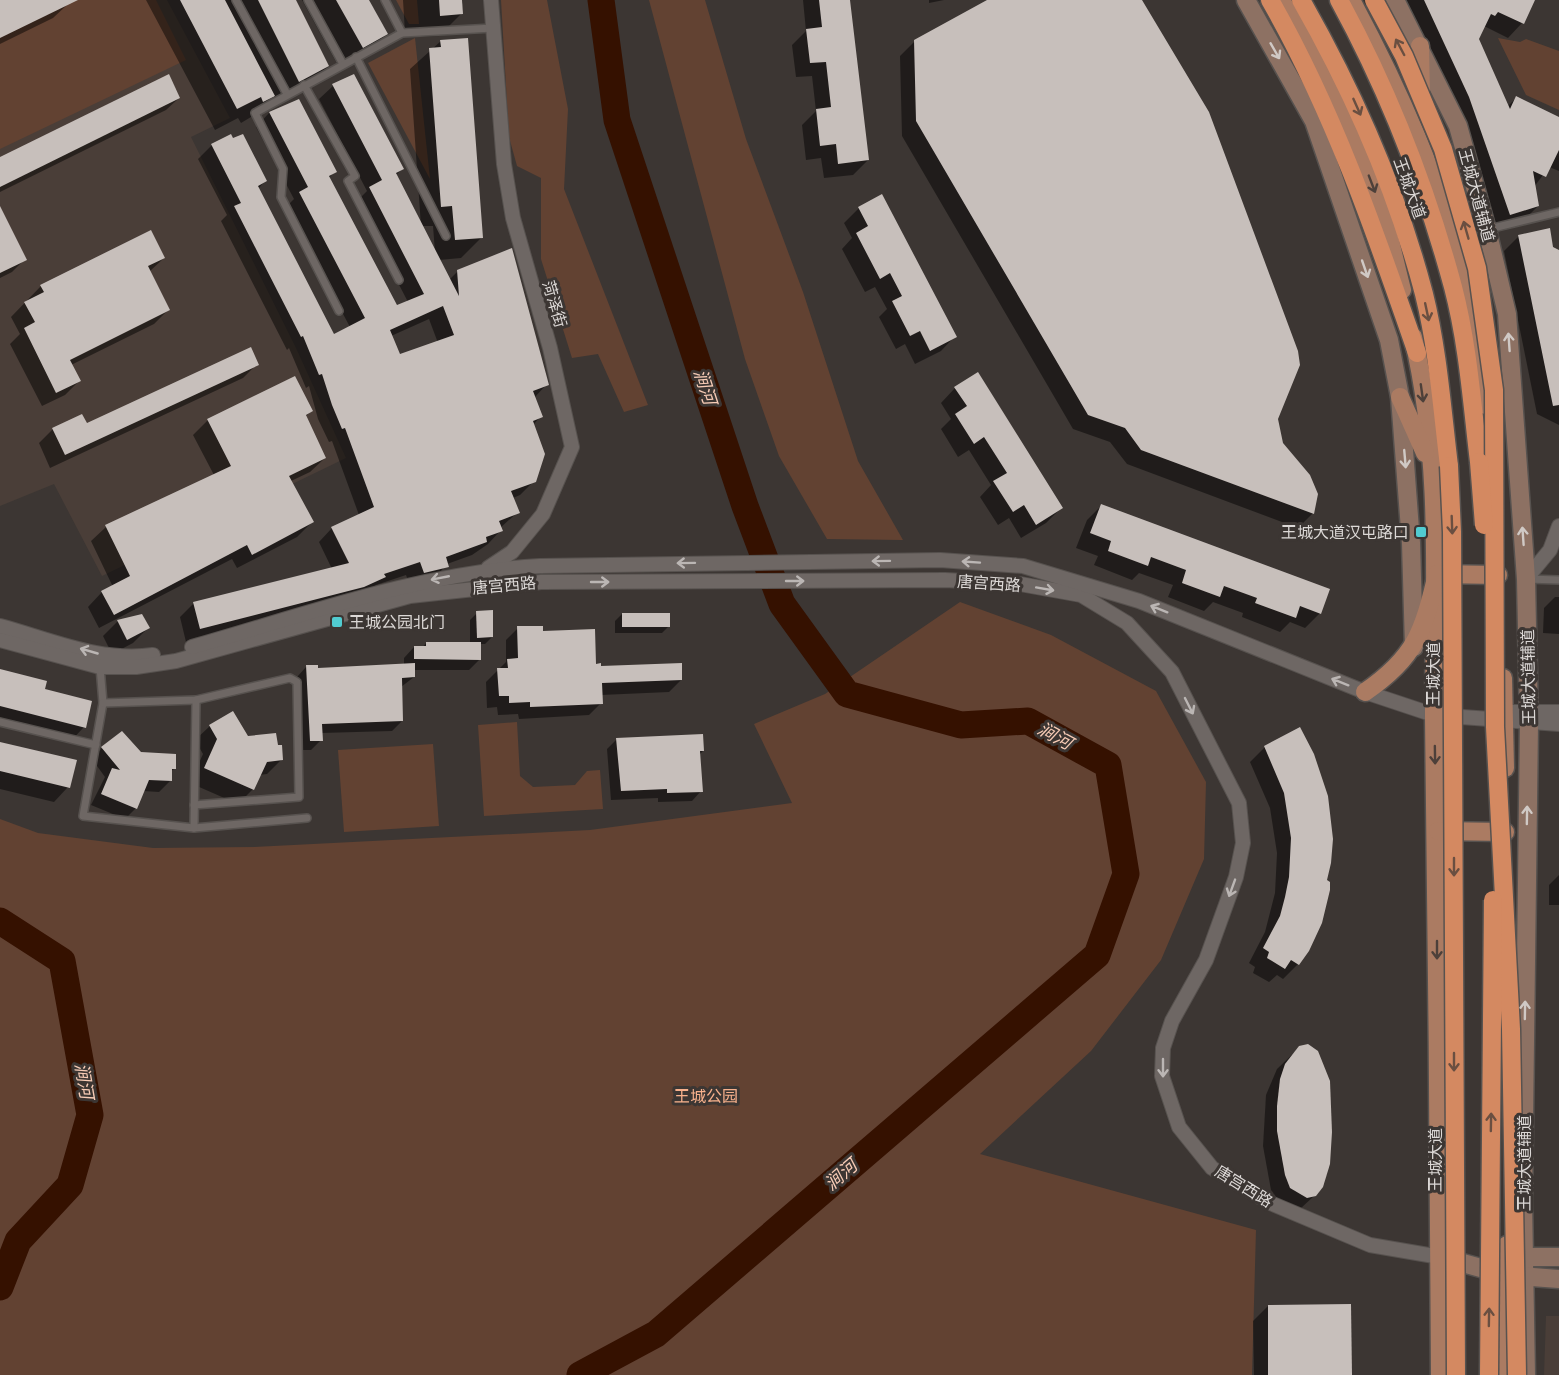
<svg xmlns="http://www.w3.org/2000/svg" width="1559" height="1375" font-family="Mulish,'Noto Sans SC',sans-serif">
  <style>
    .built { fill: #4a3e38 }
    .green { fill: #624232 }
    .shadow { fill: #0007; fill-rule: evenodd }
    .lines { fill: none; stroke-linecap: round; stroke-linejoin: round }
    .river { stroke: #351100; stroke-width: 27 }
    .building { fill: #c7bfbb; fill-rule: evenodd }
    .lane-casing { stroke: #57524f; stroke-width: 10 }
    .street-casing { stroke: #57524f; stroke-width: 16 }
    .secondary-casing { stroke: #57524f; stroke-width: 21 }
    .primary-casing { stroke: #57524f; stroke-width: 21 }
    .highway-casing { stroke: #57524f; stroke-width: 21 }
    .lane { stroke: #6e6764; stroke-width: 7 }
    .street { stroke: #6e6764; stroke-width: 14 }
    .secondary { stroke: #8d7163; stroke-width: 18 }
    .primary { stroke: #ab7b62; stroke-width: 18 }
    .highway { stroke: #d48961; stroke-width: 18 }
    .highway-bridge-casing { stroke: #57524f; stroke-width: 21; stroke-linecap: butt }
    .highway-bridge { stroke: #d48961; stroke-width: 18 }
    .oneway { stroke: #6a4f41 }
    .oneway2 { stroke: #d0c9c5 }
    .oneway3 { stroke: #4d403a }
    .oneway4 { stroke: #bbb6b4 }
    .poi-dot { fill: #51ccd1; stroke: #3c3633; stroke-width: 2 }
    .labels { text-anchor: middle; stroke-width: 6; stroke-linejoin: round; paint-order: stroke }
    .street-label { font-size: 16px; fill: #dcd8d6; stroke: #3c3633 }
    .poi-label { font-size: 16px; fill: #dcd8d6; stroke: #3c3633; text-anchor: end }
    .park-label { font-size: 16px; fill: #f8b18c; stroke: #3c3633 }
    .water-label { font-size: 18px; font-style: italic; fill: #f8ccb6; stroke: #3c3633 }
  </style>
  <rect width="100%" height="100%" fill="#3c3633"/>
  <g class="built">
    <path d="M 0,0 L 167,0 L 230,118 L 191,137 L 296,348 L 346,458 L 102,576 L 54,484 L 0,506 Z"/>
    <path d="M 1546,1316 L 1559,1316 L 1559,1375 L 1544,1375 Z"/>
  </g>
  <g class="green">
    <path d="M 0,0 L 156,0 L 186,60 L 0,149 Z"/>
    <path d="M 396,0 L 417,0 L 419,24 L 409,24 Z"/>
    <path d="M 501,0 L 547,0 L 568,109 L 564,189 L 648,405 L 624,412 L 598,354 L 572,358 L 541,259 L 541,178 L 517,166 L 509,137 Z"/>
    <path d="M 649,0 L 705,0 L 746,139 L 803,292 L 858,461 L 903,540 L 827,539 L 779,456 L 745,359 Z"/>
    <path d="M 415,38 L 430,179 L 368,63 Z"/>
    <path d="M 1498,38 L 1520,42 L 1526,39 L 1559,51 L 1559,110 L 1526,95 Z"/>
    <path d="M 960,602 L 1051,635 L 1156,691 L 1206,782 L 1204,859 L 1161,960 L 1091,1051 L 980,1154 L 1256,1230 L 1252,1375 L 0,1375 L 0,819 L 38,833 L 153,848 L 254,847 L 590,830 L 792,803 L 754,724 L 825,694 Z"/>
    <path d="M 517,722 L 520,776 L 533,787 L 575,785 L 587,771 L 600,770 L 603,809 L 484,816 L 478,725 Z"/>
    <path d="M 433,744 L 439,826 L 344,832 L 338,750 Z"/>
  </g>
  <g class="shadow">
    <path d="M 0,0 L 66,0 L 68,4 L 53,18 L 0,44 Z"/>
    <path d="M 146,0 L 294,0 L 328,66 L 306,88 L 277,102 L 273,95 L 251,117 L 241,123 L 238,118 L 215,130 Z"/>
    <path d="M 302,0 L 367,0 L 386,34 L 364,56 L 340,69 Z"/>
    <path d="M 403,0 L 461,0 L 461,14 L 439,36 L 418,37 L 418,32 L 405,33 Z"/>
    <path d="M 803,0 L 849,0 L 868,160 L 853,175 L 824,178 L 821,158 L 806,160 L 802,125 L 816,111 L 812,76 L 796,77 L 792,45 L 806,31 Z"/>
    <path d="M 929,0 L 944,0 L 929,3 Z"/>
    <path d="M 990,0 L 1141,0 L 1276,419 L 1282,444 L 1313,513 L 1298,528 L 1127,464 L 1110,442 L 1073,429 L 902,136 L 900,56 L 915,41 Z"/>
    <path d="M 1400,0 L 1533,0 L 1522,23 L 1508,38 L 1484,26 L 1477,39 L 1507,107 L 1516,98 L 1559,118 L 1559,171 L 1549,167 L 1534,187 L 1538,206 L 1523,221 L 1497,228 L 1455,112 Z"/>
    <path d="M 441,41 L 481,238 L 461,258 L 439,260 L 449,280 L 458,271 L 547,384 L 534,398 L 541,416 L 533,425 L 534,481 L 520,495 L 513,498 L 518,512 L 500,528 L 501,530 L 488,544 L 472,555 L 447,564 L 433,580 L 410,586 L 406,575 L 376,585 L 370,591 L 349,601 L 186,642 L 180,617 L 194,603 L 332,569 L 319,542 L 332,528 L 359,515 L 332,441 L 329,442 L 318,419 L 309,386 L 306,388 L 289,348 L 287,350 L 221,221 L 227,215 L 198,159 L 212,145 L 265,181 L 258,189 L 333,336 L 350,327 L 286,207 L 294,199 L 256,127 L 269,113 L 299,101 L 335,171 L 329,178 L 396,307 L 408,302 L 356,202 L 367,191 L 319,99 L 333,86 L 402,169 L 395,176 L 421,226 L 410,69 ZM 421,226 L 433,226 L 435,252 ZM 429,319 L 438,343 L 399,356 L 391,336 Z"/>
    <path d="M 179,98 L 166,110 L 0,192 L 0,159 Z"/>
    <path d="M 881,196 L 955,336 L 941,351 L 915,364 L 905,344 L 896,349 L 879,317 L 887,309 L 875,287 L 865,292 L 842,249 L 852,238 L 844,223 L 859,208 Z"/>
    <path d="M 0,209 L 25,259 L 12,272 L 0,278 Z"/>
    <path d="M 1519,236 L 1559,252 L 1559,425 L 1537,414 L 1504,251 Z"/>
    <path d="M 164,258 L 149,272 L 168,310 L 154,324 L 71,365 L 79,381 L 65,395 L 42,406 L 10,344 L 20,334 L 11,317 L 41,286 Z"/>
    <path d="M 257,364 L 243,378 L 50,468 L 39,443 L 53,429 L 86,425 Z"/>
    <path d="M 955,388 L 1061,508 L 1046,523 L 1021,538 L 1009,518 L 998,525 L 980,497 L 991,485 L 969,450 L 958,457 L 941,429 L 951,419 L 941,403 Z"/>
    <path d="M 311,411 L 305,417 L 325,458 L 310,472 L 291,481 L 312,522 L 297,537 L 237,568 L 232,559 L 99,628 L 88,607 L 102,592 L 113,587 L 91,541 L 106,527 L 214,475 L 193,435 L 208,420 Z"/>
    <path d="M 1101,506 L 1320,613 L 1305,628 L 1290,622 L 1280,632 L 1242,617 L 1243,613 L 1213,602 L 1204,611 L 1168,597 L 1173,585 L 1139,573 L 1132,580 L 1094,565 L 1098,556 L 1076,548 L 1087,520 Z"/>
    <path d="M 1555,597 L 1559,597 L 1559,634 L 1543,633 L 1544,608 Z"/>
    <path d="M 477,613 L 492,637 L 485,644 L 480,644 L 480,659 L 469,670 L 414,670 L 414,677 L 401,687 L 402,721 L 392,731 L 321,733 L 321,740 L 311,750 L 301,750 L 297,677 L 306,667 L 317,669 L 404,665 L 404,658 L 414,647 L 423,647 L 426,643 L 470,643 L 470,620 Z"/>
    <path d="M 622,614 L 669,626 L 662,633 L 615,633 L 615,621 Z"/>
    <path d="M 141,616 L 148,628 L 133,643 L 112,654 L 103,636 L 117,622 Z"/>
    <path d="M 518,628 L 541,633 L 600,668 L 681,680 L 669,692 L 601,695 L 601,703 L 589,715 L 519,719 L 518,714 L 498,715 L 497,707 L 487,708 L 486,682 L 506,662 L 506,640 Z"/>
    <path d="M 0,670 L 43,690 L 84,727 L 70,742 L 0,724 Z"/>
    <path d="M 210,726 L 248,737 L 282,759 L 267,774 L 259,775 L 253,789 L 238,804 L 190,783 L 203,754 L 195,740 Z"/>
    <path d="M 617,739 L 703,751 L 699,755 L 701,791 L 692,801 L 658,802 L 658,798 L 611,800 L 607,749 Z"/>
    <path d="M 0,743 L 68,787 L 54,802 L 0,789 Z"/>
    <path d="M 1265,747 L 1325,881 L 1320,922 L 1298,964 L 1283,979 L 1277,975 L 1269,982 L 1253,973 L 1255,967 L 1249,963 L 1265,932 L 1275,893 L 1277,853 L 1270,808 L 1250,762 Z"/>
    <path d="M 102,748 L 141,754 L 174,769 L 170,772 L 170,781 L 159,792 L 143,791 L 136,808 L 125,819 L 91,805 L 105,777 L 92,759 Z"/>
    <path d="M 1559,875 L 1559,905 L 1549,905 L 1549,885 Z"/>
    <path d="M 1300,1047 L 1315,1195 L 1299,1210 L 1276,1202 L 1271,1190 L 1263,1146 L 1266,1095 L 1277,1069 Z"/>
    <path d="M 1268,1306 L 1350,1375 L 1254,1375 L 1253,1321 Z"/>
  </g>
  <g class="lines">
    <g class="river">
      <path d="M 0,921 L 62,961 L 90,1115 L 70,1185 L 18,1241 L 0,1287"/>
      <path d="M 580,1375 L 656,1334 L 1097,955 L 1126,874 L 1108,765 L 1028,721 L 961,725 L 847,694 L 782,604 L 745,506 L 617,120 L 601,0"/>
    </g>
  </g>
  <g class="building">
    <path d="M 0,0 L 78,0 L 0,38 Z"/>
    <path d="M 180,0 L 225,0 L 275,96 L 263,102 L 261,97 L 237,109 Z"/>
    <path d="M 258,0 L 296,0 L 329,66 L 299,82 Z"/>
    <path d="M 336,0 L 369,0 L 388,34 L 363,48 Z"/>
    <path d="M 439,0 L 462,0 L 463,14 L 440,16 Z"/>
    <path d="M 819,0 L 850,0 L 869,160 L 838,164 L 836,144 L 820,146 L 816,109 L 831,107 L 826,62 L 810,63 L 806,29 L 822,27 Z"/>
    <path d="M 987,0 L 1142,0 L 1209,112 L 1298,351 L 1300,365 L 1278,419 L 1283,443 L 1310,475 L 1318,494 L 1314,514 L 1141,450 L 1125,428 L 1088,415 L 916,121 L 914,40 Z"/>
    <path d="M 1424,0 L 1535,0 L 1524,24 L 1498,12 L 1495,16 L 1491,14 L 1479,39 L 1510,109 L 1516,96 L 1559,117 L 1559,150 L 1546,177 L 1533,171 L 1539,206 L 1510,215 L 1469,97 Z"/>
    <path d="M 468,38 L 483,238 L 455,240 L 452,206 L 441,207 L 429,48 L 441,47 L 440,40 Z"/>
    <path d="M 169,74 L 180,98 L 0,187 L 0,157 Z"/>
    <path d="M 354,74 L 404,169 L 396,173 L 459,296 L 457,270 L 512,248 L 549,385 L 533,391 L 543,417 L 533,421 L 545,454 L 536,482 L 511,491 L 520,513 L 499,521 L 503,531 L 486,537 L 487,542 L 446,557 L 449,567 L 424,573 L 420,562 L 384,574 L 386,577 L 364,587 L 200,629 L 193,602 L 349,563 L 331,527 L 374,507 L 345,428 L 342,429 L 332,405 L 322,374 L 319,375 L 303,336 L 301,337 L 234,206 L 241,203 L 211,144 L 231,134 L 233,138 L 243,134 L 267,181 L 258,186 L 334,334 L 365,318 L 299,192 L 308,187 L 269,112 L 299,99 L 337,172 L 329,176 L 397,305 L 424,294 L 369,187 L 382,180 L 332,84 ZM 443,306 L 454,335 L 400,354 L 390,330 Z"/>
    <path d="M 882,194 L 957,337 L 930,351 L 920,331 L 910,336 L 892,301 L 902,296 L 890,273 L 880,279 L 856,233 L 868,226 L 858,207 Z"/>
    <path d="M 0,206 L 27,260 L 0,273 Z"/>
    <path d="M 1550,228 L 1553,247 L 1559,250 L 1559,405 L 1553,406 L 1518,235 Z"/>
    <path d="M 151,230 L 165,258 L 148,266 L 170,310 L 70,360 L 81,381 L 56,393 L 24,328 L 35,322 L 24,302 L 44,292 L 40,285 Z"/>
    <path d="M 251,347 L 259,365 L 65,455 L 52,428 L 82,414 L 87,423 Z"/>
    <path d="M 978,372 L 1063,508 L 1036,525 L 1024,505 L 1013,512 L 993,481 L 1007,473 L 984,437 L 974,444 L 955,414 L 967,406 L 954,387 Z"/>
    <path d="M 295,376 L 313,411 L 306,415 L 326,458 L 289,476 L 314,522 L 252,555 L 247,545 L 114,615 L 101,591 L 130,576 L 105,525 L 231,466 L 207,419 Z"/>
    <path d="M 1101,504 L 1330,589 L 1321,614 L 1300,606 L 1296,618 L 1255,603 L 1257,598 L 1224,586 L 1220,597 L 1182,583 L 1186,570 L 1151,557 L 1148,566 L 1108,551 L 1111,541 L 1090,533 Z"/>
    <path d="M 493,610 L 493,637 L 477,638 L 476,611 Z"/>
    <rect x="622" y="613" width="48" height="14"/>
    <path d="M 142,614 L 150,628 L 127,640 L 117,620 Z"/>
    <path d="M 517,626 L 543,626 L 543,631 L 595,629 L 596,664 L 601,663 L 601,666 L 682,663 L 682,680 L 602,683 L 603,704 L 530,707 L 530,702 L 509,703 L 509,696 L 499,696 L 497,668 L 508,668 L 507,659 L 518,658 Z"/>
    <path d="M 426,642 L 481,642 L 481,660 L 414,659 L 414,646 L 426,646 Z"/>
    <path d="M 415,663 L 415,677 L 402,678 L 403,721 L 322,724 L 323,741 L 310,741 L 306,665 L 318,665 L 318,668 Z"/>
    <path d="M 0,669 L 47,681 L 45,689 L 92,701 L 86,728 L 0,706 Z"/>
    <path d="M 233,711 L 248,736 L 276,733 L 278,745 L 282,745 L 283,760 L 267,762 L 254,790 L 204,768 L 217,739 L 209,725 Z"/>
    <path d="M 1300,727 L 1314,754 L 1328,796 L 1333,839 L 1331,863 L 1327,880 L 1330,882 L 1330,890 L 1322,923 L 1309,951 L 1299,965 L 1291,960 L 1285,969 L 1267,958 L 1269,952 L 1263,948 L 1280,916 L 1285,897 L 1289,877 L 1291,838 L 1284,793 L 1264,746 Z"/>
    <path d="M 122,731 L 141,752 L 176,754 L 176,769 L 172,769 L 172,781 L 149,780 L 137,809 L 101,794 L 112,768 L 120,770 L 101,747 Z"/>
    <path d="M 703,734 L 704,751 L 700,751 L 703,792 L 667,793 L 667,789 L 621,791 L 616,738 Z"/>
    <path d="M 0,742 L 77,760 L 70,788 L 0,771 Z"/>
    <path d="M 1308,1044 L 1318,1051 L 1330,1081 L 1332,1132 L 1330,1164 L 1323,1187 L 1316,1196 L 1307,1198 L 1290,1188 L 1285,1175 L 1277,1131 L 1277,1106 L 1280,1079 L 1285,1064 L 1299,1046 Z"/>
    <path d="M 1351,1304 L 1352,1375 L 1268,1375 L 1268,1305 Z"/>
  </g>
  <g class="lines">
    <g class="lane-casing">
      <g id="lane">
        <path d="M 236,0 L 287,94"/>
        <path d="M 308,0 L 343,64"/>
        <path d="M 385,0 L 402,33"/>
        <path d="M 356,57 L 446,236"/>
        <path d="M 304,85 L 355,176 L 348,181 L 399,280"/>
        <path d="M 1489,229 L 1559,212"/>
        <path d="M 339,311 L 281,197 L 283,169 L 255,113 L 402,33 L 493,28"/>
        <path d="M 1526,579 L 1559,580"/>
        <path d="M 100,667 L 103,703 L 83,816 L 194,828 L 307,818"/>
        <path d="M 103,703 L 196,700 L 290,678 L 297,682 L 299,797 L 194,805"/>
        <path d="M 0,722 L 96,745"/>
        <path d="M 194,828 L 196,700"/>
      </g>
    </g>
    <g class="street-casing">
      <g id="street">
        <path d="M 488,568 L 512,552 L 543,514 L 572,447 L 550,348 L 513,218 L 504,164 L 491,0"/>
        <path d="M 1526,579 L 1550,550 L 1559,526"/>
        <path d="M 0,626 C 49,639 101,663 153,655"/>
        <path d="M 0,640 L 100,667 L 136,667 L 176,661 L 410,596 L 541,582 L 945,580 L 1020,584 L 1081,595 L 1127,623 L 1172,672 L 1239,803 L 1243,843 L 1236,877 L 1206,960 L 1172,1021 L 1163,1048 L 1162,1076 L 1179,1127 L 1212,1168 L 1268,1202 L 1370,1245 L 1440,1257"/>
        <path d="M 192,647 C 308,614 419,573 540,566 L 940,560 L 1023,566 L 1139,601 L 1365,692 L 1434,715 L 1559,724"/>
        <path d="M 1496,712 L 1559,712"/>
      </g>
    </g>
    <g class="secondary-casing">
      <g id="secondary">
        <path d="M 1246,0 L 1314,121 L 1389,340 L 1400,397 L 1411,543 L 1414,647"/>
        <path d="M 1395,0 L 1458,126 L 1487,230 L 1507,314 L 1526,579 L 1529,723 L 1523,1201 L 1526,1375"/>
        <path d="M 1441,1257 L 1506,1275 L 1559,1279"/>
        <path d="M 1514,1257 L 1559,1257"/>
      </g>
    </g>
    <g class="primary-casing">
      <g id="primary">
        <path d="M 1281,0 C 1315,59 1348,121 1373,184 C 1386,219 1393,255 1402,290"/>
        <path d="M 1351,0 C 1416,121 1477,267 1486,405"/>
        <path d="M 1420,46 L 1421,95"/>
        <path d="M 1413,337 C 1443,464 1434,589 1434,717 C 1436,936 1440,1156 1440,1375"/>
        <path d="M 1400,397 L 1425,453"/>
        <path d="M 1503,678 L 1505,768"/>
        <path d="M 1365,692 C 1416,657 1423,632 1437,574 L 1498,575"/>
        <path d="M 1438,831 L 1505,832"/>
        <path d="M 1505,1375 L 1507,1245"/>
      </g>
    </g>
    <g class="highway-casing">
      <g id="highway">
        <path d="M 1270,0 C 1334,112 1375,232 1417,353"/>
        <path d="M 1301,0 C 1354,93 1397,191 1424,294 C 1438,350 1442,409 1449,466"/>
        <path d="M 1339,0 C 1388,90 1426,187 1453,287 C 1468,344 1472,404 1479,462"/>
      </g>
    </g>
    <use href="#lane" class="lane"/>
    <use href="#street" class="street"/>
    <use href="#secondary" class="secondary"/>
    <use href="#primary" class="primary"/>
    <use href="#highway" class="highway"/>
    <g class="highway-bridge-casing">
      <g id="highway-bridge">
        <path d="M 1374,0 L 1404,56 L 1443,149 L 1477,268 L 1494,390 L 1495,727 L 1511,1029 L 1517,1375"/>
        <path d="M 1479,462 L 1484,525"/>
        <path d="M 1449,466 L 1452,532 L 1456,1375"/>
        <path d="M 1489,1375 L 1493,900"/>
      </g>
    </g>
    <use href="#highway-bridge" class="highway-bridge"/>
  </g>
  <defs><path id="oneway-shaft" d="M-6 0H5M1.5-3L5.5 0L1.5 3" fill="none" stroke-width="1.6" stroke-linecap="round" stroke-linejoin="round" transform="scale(1.5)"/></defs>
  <g class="oneway">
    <use href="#oneway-shaft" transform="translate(1400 47) rotate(-118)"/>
    <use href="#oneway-shaft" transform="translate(1357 107) rotate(66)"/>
    <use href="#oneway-shaft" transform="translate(1466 230) rotate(-106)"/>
    <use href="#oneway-shaft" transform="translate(1427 312) rotate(78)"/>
    <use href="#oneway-shaft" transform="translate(1452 525) rotate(88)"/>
    <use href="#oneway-shaft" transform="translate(1454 867) rotate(90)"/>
    <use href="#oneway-shaft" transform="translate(1454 1062) rotate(90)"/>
    <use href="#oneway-shaft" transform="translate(1491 1122) rotate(-89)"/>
    <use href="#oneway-shaft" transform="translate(1489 1317) rotate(-89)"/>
  </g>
  <g class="oneway2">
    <use href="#oneway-shaft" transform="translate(1275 51) rotate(60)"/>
    <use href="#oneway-shaft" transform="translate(1365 269) rotate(71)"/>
    <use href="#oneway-shaft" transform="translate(1509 342) rotate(-94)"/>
    <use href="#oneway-shaft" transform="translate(1405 459) rotate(85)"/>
    <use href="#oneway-shaft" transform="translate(1523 536) rotate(-94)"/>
    <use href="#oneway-shaft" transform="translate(1527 815) rotate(-89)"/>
    <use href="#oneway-shaft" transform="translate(1525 1010) rotate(-89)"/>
  </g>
  <g class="oneway3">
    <use href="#oneway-shaft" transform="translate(1372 184) rotate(69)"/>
    <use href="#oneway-shaft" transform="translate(1422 393) rotate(82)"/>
    <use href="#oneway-shaft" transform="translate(1435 755) rotate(89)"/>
    <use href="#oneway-shaft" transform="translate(1437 950) rotate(90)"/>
  </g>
  <g class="oneway4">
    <use href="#oneway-shaft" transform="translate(881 561) rotate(179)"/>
    <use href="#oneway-shaft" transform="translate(971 562) rotate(-176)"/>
    <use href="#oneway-shaft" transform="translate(686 563) rotate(179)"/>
    <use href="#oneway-shaft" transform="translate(440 578) rotate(169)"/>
    <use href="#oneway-shaft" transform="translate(795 581)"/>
    <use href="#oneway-shaft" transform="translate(600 582)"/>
    <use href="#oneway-shaft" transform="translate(1045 589) rotate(10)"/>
    <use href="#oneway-shaft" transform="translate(1159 609) rotate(-158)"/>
    <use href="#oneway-shaft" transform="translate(89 651) rotate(-164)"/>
    <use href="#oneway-shaft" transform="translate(1340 682) rotate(-158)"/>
    <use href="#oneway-shaft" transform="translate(1189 706) rotate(63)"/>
    <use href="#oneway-shaft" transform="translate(1232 888) rotate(110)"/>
    <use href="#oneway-shaft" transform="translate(1163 1068) rotate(90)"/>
  </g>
  <g class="poi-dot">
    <rect x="1415" y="526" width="12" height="12" rx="3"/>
    <rect x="331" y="616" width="12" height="12" rx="3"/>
  </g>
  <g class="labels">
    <g class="street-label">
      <text transform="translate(1410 188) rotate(70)" y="6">王城大道</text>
      <text transform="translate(1477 195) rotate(75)" y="6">王城大道辅道</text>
      <text transform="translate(555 304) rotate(74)" y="6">菏泽街</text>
      <text transform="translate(989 583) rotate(4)" y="6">唐宫西路</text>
      <text transform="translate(504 585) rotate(-5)" y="6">唐宫西路</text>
      <text transform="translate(1433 674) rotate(-90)" y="6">王城大道</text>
      <text transform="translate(1528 677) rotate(-91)" y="6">王城大道辅道</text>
      <text transform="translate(1435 1160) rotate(-90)" y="6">王城大道</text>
      <text transform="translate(1524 1163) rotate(-90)" y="6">王城大道辅道</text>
      <text transform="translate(1244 1186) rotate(32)" y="6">唐宫西路</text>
    </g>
    <g class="poi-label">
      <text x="1409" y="538">王城大道汉屯路口</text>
      <text x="349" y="628" text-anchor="start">王城公园北门</text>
    </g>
    <g class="park-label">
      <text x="706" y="1102">王城公园</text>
    </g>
    <g class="water-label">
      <text transform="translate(705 387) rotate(72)" y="6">涧河</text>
      <text transform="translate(1055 736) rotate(29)" y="6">涧河</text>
      <text transform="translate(84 1081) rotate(80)" y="6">涧河</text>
      <text transform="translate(841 1175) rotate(-41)" y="6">涧河</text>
    </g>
  </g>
</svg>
